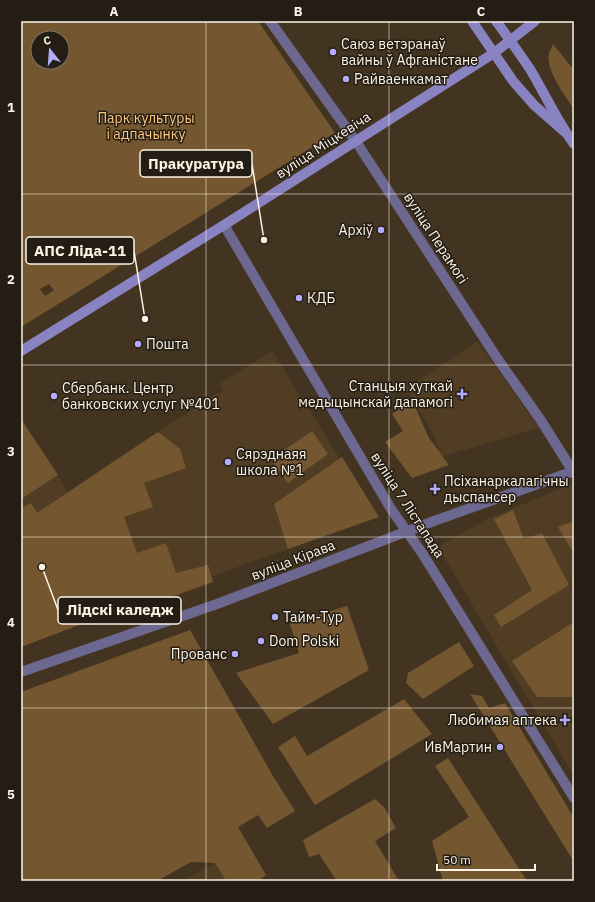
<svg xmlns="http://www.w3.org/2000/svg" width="595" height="902" font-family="'IBM Plex Sans',sans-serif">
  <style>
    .built { fill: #503d23 }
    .green { fill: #745730; fill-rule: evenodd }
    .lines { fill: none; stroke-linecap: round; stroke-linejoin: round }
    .minor { stroke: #6c6890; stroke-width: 10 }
    .secondary { stroke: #8983c2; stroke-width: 10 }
    .grid { fill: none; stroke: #fdf3e7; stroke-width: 1; stroke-opacity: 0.55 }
    .poi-dot { fill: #b4acf9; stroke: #231d14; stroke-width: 1.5 }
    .labels { text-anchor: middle; stroke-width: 3; stroke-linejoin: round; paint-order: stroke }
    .poi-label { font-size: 14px; fill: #fdf3e7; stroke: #231d14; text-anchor: start }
    .park-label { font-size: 14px; fill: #fdc880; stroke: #231d14 }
    .street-label { font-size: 14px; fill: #fdf3e7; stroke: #231d14 }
    .leader { fill: none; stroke: #fdf3e7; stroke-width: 1.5 }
    .callout-dot { fill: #fdf3e7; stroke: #231d14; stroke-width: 1.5 }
    .callout { fill: #231d14; stroke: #fdf3e7; stroke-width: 1.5 }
    .callout-label { font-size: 15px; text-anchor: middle; font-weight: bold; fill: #fdf3e7 }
    .neatline { fill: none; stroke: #fdf3e7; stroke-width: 1.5 }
    .grid-label { font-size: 13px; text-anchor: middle; font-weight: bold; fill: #fdf3e7 }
  </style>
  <rect width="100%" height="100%" fill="#423420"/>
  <g class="built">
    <path d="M 477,341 L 539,428 L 441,457 L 434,435 L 406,389 Z"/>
    <path d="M 272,351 L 377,517 L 87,621 L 21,647 L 21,419 L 68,492 L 157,432 L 223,390 L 219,384 Z"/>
    <path d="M 574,483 L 574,776 L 438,547 L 485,520 Z"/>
    <path d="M 215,863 L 226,881 L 182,881 Z"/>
  </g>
  <g class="green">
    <path d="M 21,21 L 258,21 L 335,133 L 21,327 ZM 38,38 L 62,38 L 62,62 L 38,62 ZM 49,284 L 54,290 L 45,296 L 40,289 Z"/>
    <path d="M 553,44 L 574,70 L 574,109 C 565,96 545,69 549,53 C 550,50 552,47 553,44 Z"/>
    <path d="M 412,400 L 429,438 L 449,465 L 412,478 L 385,442 L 403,431 L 392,414 Z"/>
    <path d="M 21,419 L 58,475 L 21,499 Z"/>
    <path d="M 312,431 L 328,454 L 288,483 L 271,459 Z"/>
    <path d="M 158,432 L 180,449 L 186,468 L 144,483 L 153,507 L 124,517 L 137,553 L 166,543 L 176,573 L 208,565 L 213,582 L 92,625 L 87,622 L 21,647 L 21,509 L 31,503 L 37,513 Z"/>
    <path d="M 342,457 L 379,517 L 288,549 L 274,504 Z"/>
    <path d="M 513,510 L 524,539 L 542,533 L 569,585 L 501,627 L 494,615 L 532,590 L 494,519 Z"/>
    <path d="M 574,521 L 574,554 L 558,527 Z"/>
    <path d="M 347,606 L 369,670 L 273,724 L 236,673 L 299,653 L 290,624 Z"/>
    <path d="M 574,622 L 574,697 L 537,697 L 512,661 Z"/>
    <path d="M 190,630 L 273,776 L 295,811 L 267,828 L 258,815 L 238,827 L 266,875 L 258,881 L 226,881 L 215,863 L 191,862 L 157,881 L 21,881 L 21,692 Z"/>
    <path d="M 459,642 L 474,666 L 423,699 L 406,683 L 408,673 Z"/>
    <path d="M 470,694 L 482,696 L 489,708 L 505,703 L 574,818 L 574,862 Z"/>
    <path d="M 404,699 L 432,734 L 315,805 L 278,747 L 295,736 L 307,756 Z"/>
    <path d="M 448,758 L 527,881 L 443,881 L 432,841 L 469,817 L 435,766 Z"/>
    <path d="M 375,799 L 384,807 L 396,828 L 375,841 L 399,881 L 337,881 L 319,854 L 309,857 L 303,840 Z"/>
  </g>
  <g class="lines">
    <g class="minor">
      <path d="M 270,21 L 355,140 L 499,361 L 540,419 L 574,473"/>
      <path d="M 224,225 L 391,509 L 422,553 L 574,798"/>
      <path d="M 21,672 L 217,604 L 434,521 L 574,471"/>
    </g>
    <g class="secondary">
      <path d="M 472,21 L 513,81 L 534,105 L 566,133"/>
      <path d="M 496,21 C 508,37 519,53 530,69 C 545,94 557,121 574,144"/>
      <path d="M 21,351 L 224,225 L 494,53 L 535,21"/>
    </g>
  </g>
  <path class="grid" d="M 206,21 L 206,881M 389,21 L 389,881M 21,194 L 574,194M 21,365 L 574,365M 21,537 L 574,537M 21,708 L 574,708"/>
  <g class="poi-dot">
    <circle cx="333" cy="52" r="4"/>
    <circle cx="346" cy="79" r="4"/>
    <circle cx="381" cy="230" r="4"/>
    <circle cx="299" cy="298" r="4"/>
    <circle cx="138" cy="344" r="4"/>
    <path d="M460 388h4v4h4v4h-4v4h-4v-4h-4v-4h4z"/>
    <circle cx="54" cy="396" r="4"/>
    <circle cx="228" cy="462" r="4"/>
    <path d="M433 483h4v4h4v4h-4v4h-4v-4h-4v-4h4z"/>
    <circle cx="275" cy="617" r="4"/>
    <circle cx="261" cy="641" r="4"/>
    <circle cx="235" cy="654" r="4"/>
    <path d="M563 714h4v4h4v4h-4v4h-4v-4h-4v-4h4z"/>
    <circle cx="500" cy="747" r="4"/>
  </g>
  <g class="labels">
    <g class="poi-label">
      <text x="341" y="49">Саюз ветэранаў<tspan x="341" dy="16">вайны ў Афганістане</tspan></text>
      <text x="354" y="84">Райваенкамат</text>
      <text x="373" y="235" text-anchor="end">Архіў</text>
      <text x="307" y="303">КДБ</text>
      <text x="146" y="349">Пошта</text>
      <text x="453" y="391" text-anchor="end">Станцыя хуткай<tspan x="453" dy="16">медыцынскай дапамогі</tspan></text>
      <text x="62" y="393">Сбербанк. Центр<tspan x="62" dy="16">банковских услуг №401</tspan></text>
      <text x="236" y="459">Сярэднаяя<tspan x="236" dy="16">школа №1</tspan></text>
      <text x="444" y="486">Псіханаркалагічны<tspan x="444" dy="16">дыспансер</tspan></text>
      <text x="283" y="622">Тайм-Тур</text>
      <text x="269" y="646">Dom Polski</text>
      <text x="227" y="659" text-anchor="end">Прованс</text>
      <text x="557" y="725" text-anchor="end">Любимая аптека</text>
      <text x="492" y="752" text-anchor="end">ИвМартин</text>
    </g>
    <g class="park-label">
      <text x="146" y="123">Парк культуры<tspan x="146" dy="16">і адпачынку</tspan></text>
    </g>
    <g class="street-label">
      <text transform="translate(323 145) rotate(-33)" y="5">вуліца Міцкевіча</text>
      <text transform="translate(436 238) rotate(57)" y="5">вуліца Перамогі</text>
      <text transform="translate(408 505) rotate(57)" y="5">вуліца 7 Лістапада</text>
      <text transform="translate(293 560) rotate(-21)" y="5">вуліца Кірава</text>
    </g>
  </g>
  <path class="leader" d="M264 240L252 164M145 319L134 251M42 567L58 610"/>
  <g class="callout-dot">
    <circle cx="264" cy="240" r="4"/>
    <circle cx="145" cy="319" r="4"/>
    <circle cx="42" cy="567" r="4"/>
  </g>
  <g class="callout">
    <rect x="140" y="150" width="112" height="27" rx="4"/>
    <rect x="26" y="237" width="108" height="27" rx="4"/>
    <rect x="58" y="597" width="123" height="27" rx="4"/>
  </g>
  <g class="callout-label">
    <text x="196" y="169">Пракуратура</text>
    <text x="80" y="256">АПС Ліда-11</text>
    <text x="120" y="615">Лідскі каледж</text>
  </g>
  <rect width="595" height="902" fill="none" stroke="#231d14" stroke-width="44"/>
  <g transform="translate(50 50) rotate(343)"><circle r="19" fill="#231d14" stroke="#7a7368"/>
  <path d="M0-3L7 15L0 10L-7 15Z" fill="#b4acf9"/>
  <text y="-6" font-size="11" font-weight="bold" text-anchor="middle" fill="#fdf3e7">С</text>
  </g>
  <path d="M437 864v6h98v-6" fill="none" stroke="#fdf3e7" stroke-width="2"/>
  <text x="443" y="864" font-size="12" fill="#fdf3e7" stroke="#231d14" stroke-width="3" paint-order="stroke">50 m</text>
  <rect x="22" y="22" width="551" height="858" class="neatline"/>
  <g class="grid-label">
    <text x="114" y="16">A</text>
    <text x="298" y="16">B</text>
    <text x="481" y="16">C</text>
    <text x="11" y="112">1</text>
    <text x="11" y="284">2</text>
    <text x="11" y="456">3</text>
    <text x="11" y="627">4</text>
    <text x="11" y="799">5</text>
  </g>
</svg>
